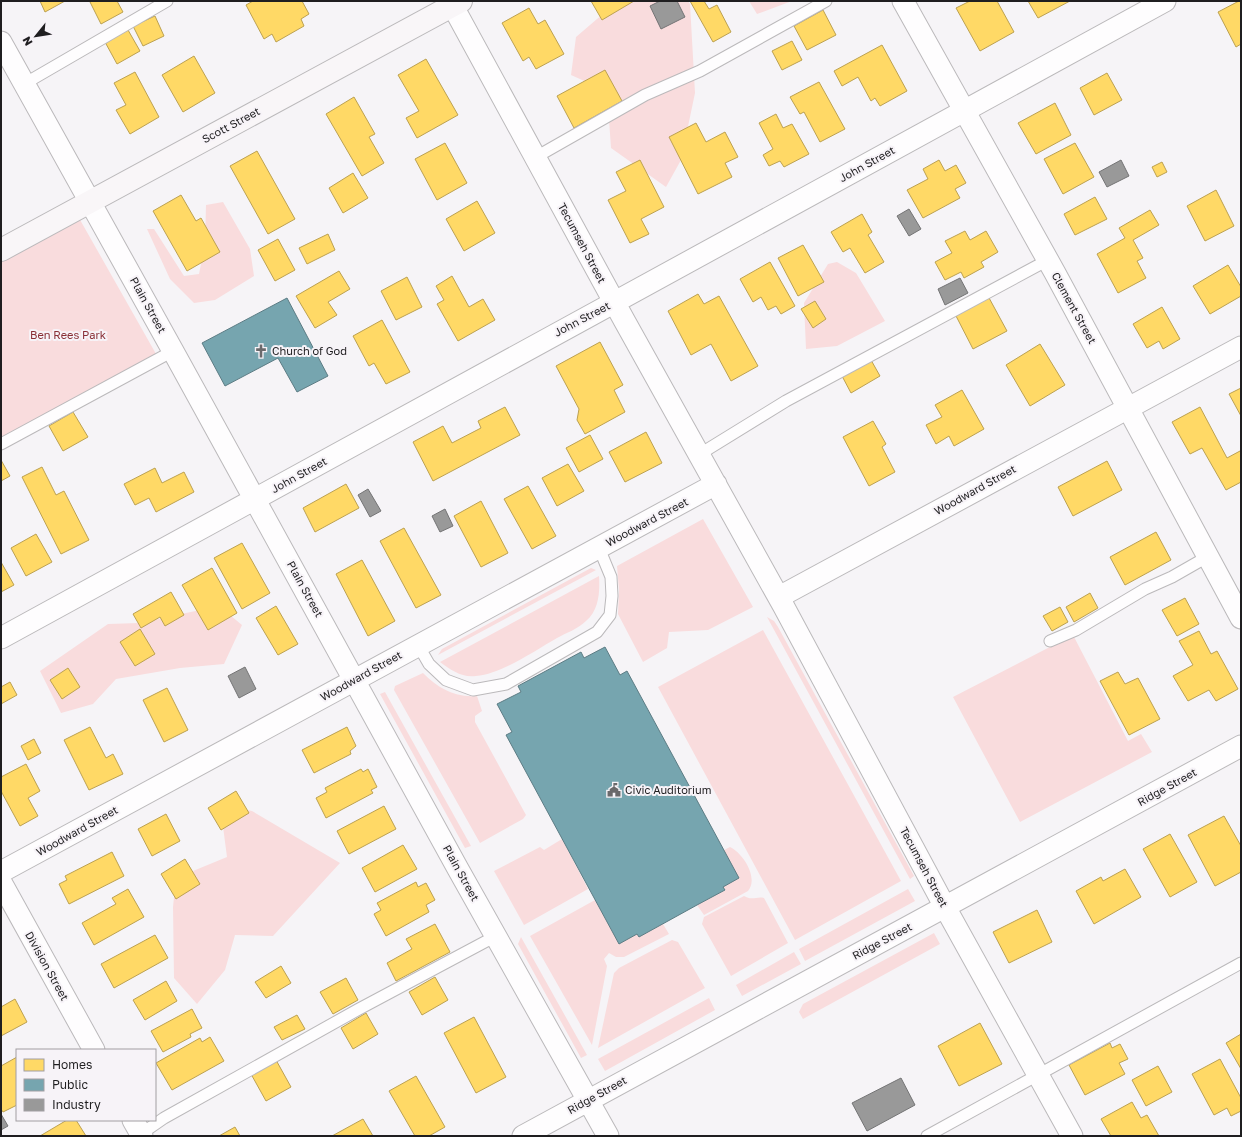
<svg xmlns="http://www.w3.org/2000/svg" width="1242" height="1137" viewBox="0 0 1242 1137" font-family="'Golos Text',sans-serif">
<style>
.green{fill:#f9dcdd}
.homes{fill:#ffd966;stroke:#bca151}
.public{fill:#76a5af;stroke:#5c7c84}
.industry{fill:#999;stroke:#747475}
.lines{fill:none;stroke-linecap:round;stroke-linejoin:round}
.lane-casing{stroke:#bbb9bb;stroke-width:13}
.street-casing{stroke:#bbb9bb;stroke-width:23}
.secondary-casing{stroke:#bbb9bb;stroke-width:24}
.lane{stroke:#fefdfe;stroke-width:11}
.street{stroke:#fefdfe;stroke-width:21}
.secondary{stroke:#f9f6f8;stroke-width:22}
.labels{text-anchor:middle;stroke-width:4;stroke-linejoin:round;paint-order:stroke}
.street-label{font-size:11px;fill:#1f1e20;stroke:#f7f3f8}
.park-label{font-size:11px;fill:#892f36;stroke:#f7f3f8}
.poi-label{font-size:11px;fill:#1f1e20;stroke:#f7f3f8;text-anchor:start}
</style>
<rect width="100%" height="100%" fill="#f6f4f7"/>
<!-- green -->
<path class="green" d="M618 1H688L690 4 695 93 681 160 666 187 611 148 607 91 571 75 576 37Z
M749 1H792L757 14Z
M223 202 250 249 254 276 215 300 194 303 170 279 147 229H154L184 276 199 274 205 244 206 205Z
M79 218 160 361 1 449V262Z
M837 262 856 273 885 321 837 346 806 349 804 303 828 264Z
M703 519 753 607 708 630 669 632 667 648 643 662 618 614 619 590 617 566Z
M591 568 596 570 438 655 442 649Z
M599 576C600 592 599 610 586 621 578 629 566 633 557 638 534 651 502 674 476 676 462 678 451 670 440 662Z
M219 606 242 625 224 664 180 668 116 679 93 704 61 713 40 671 108 624 139 623Z
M767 617 774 621 778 627 914 876 910 879Z
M763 630 901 881 795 940 658 687Z
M1073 635 1128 741 1141 734 1152 752 1020 822 953 697Z
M423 673C438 688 455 698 477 696L482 711 475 716V722L526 815 523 819 480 843 394 690 395 686Z
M385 692 471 846 465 848 380 694Z
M220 804 252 811 340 863 273 936 235 935 225 970 197 1004 174 978 173 907 176 878 227 857Z
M562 839 588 889 524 925 494 871 540 847 544 850Z
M730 847C743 853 759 878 748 891L704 915 697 905 725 890 723 887 724 850Z
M908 889 915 901 805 961 799 949Z
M744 896C752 901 757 896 764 898L788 943 731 976 702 924 704 917Z
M595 900 619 943 637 934 639 937 663 924 669 934 624 957H616L609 953 604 959 607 966 592 1045 530 936Z
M934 933 940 944 803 1019 799 1012 803 1004Z
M521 937 587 1055 581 1058 518 944Z
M672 940 678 942 705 988 598 1048 614 973 619 968Z
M794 952 801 964 742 996 736 985Z
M709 998 715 1010 605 1071 598 1059Z"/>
<!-- homes -->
<path class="homes" d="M40 1H65L45 12Z
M93 1H117L123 12 101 24 90 2Z
M253 1H302L309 14 301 19 304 26 276 42 272 34 264 39 246 5Z
M591 1H634L602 20Z
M690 1H704L709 9 717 5 731 32 713 42Z
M970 1H997L1014 32 980 51 956 8Z
M1028 1H1070L1038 18Z
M1239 1H1241V44L1236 47 1218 12Z
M529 8 538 24 545 20 564 54 536 69 529 57 523 61 502 23Z
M823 10 836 35 807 50 794 26Z
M155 16 164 36 143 46 133 26Z
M128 30 140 51 117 64 105 42Z
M792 41 802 60 782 70 772 51Z
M882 45 907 91 880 106 875 98 871 101 858 77 842 86 834 71Z
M194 56 215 93 183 112 162 75Z
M426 59 458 115 417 138 406 118 419 111 398 75Z
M605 70 622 101 574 128 557 96Z
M135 72 159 117 130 134 116 110 126 105 114 83Z
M1107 73 1122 100 1094 115 1080 88Z
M819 82 845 129 820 142 804 112 800 114 790 97Z
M354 97 375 134 369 137 384 163 362 176 326 114Z
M1055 103 1071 135 1036 154 1018 123Z
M776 114 783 128 792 124 809 154 784 167 780 161 769 166 763 155 773 149 759 123Z
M696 123 706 142 725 132 738 157 725 163 732 177 698 194 669 137Z
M445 143 467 183 437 200 415 159Z
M1075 143 1094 177 1063 194 1044 159Z
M257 151 295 219 268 234 230 166Z
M640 160 664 207 641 219 649 234 630 243 608 200 626 191 616 172Z
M939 160 945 171 956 165 966 183 955 189 960 198 923 218 907 190 928 179 923 169Z
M1162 162 1167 172 1157 177 1152 167Z
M353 173 368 198 343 213 329 188Z
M1216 190 1234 226 1205 241 1187 206Z
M181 195 196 221 201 218 220 252 187 271 153 211Z
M1095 197 1107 219 1075 235 1064 214Z
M477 201 495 233 464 251 446 219Z
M1150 210 1159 225 1133 240 1143 258 1137 261 1146 278 1118 293 1097 254 1125 238 1119 228Z
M862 214 872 232 868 235 884 262 865 273 850 248 843 252 831 232Z
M965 231 970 240 986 231 998 252 981 262 984 267 964 278 961 272 945 280 935 262 952 253 945 241Z
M328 234 335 250 307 264 299 248Z
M278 239 295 270 275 281 258 250Z
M803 245 824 282 798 296 778 258Z
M770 262 795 306 781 314 776 306 768 310 761 297 753 302 740 279Z
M1228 265 1241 287V296L1210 314 1193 286Z
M339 271 350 289 328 302 337 315 315 328 296 296Z
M452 276 469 307 483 299 495 320 458 341 437 304 444 300 436 286Z
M407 277 422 307 396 320 381 291Z
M698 294 704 304 719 296 758 366 731 381 711 344 691 355 668 311Z
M988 296 1007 331 973 349 955 314Z
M815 301 826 319 813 328 801 309Z
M1162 307 1180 339 1163 349 1159 341 1147 348 1133 324Z
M382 320 410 372 386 384 374 363 369 366 353 336Z
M600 342 623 385 614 390 625 412 585 434 577 420 579 409 556 366Z
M1040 344 1065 385 1030 406 1006 365Z
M871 360 880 376 851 393 842 376Z
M1241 388V416L1229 394Z
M962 390 984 429 954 446 949 436 936 444 926 425 942 417 935 405Z
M505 407 520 435 433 481 413 442 443 426 452 443 481 428 478 421Z
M1200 407 1227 458 1240 451 1241 453V482L1226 490 1202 448 1190 454 1172 422Z
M73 412 88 437 63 451 49 426Z
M873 421 886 444 882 447 895 472 869 486 843 437Z
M646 432 662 463 625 482 609 452Z
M590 435 603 459 579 472 566 448Z
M1 460 10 476 1 481Z
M1107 461 1122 490 1073 516 1058 487Z
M568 464 584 491 557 506 542 478Z
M42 467 56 495 64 491 89 540 61 554 22 477Z
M155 468 162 483 184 472 194 492 156 512 149 498 135 505 124 484Z
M346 484 359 508 315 532 303 508Z
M528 486 556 536 532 549 504 499Z
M481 501 508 553 481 567 454 516Z
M404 528 441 595 416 608 380 541Z
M1156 532 1171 560 1125 585 1110 557Z
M36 534 52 562 26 576 11 548Z
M242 543 270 593 242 609 214 558Z
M362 560 395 621 368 636 336 574Z
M1 562 14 585 1 592Z
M212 568 237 613 208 630 182 585Z
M171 592 184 615 165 626 160 617 141 628 133 614Z
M1090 593 1098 608 1074 622 1066 607Z
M1185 598 1199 624 1177 636 1162 610Z
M276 606 298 644 278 655 256 618Z
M1060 607 1068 622 1052 631 1043 616Z
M140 629 155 654 135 666 120 642Z
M1199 631 1211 654 1217 651 1238 689 1216 701 1209 690 1188 701 1173 676 1193 665 1179 641Z
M68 668 80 687 62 699 50 680Z
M1118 672 1125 684 1138 678 1160 719 1129 735 1100 681Z
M10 682 17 695 1 704V687Z
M167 688 188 730 164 742 143 700Z
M90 727 106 758 113 754 123 774 89 790 64 740Z
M347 727 356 746 350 751 351 754 314 773 302 750Z
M34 739 41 753 28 760 21 746Z
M26 764 40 791 28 798 38 816 20 826 1 791V777Z
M361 769 363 772 368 769 377 787 371 790 373 793 326 818 316 798 327 792 325 788Z
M236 791 249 813 221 830 208 808Z
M384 806 396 829 349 854 337 831Z
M166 814 180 841 152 856 138 829Z
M1224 816 1241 846V872L1215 886 1188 835Z
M1170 834 1197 882 1170 897 1143 849Z
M403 845 417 869 375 892 362 868Z
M112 852 124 876 69 904 59 884 67 880 65 876Z
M185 859 200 884 176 899 161 874Z
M1125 869 1141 897 1094 924 1076 891 1101 877 1103 881Z
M416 882 418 887 426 883 435 900 426 905 429 912 386 936 374 914 381 910 377 903Z
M128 889 144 917 94 945 82 923 116 904 112 898Z
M1037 910 1052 942 1009 963 993 932Z
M435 924 450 952 396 981 387 963 412 949 406 939Z
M155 935 168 958 114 988 101 964Z
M281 966 291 983 266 998 255 982Z
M435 977 448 1000 422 1015 409 992Z
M346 978 358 1000 333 1014 320 992Z
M166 981 177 1001 145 1020 133 1000Z
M15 999 27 1022 1 1036V1007Z
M192 1009 202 1028 190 1034 191 1037 163 1052 151 1031Z
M366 1013 378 1034 353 1049 341 1028Z
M297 1015 305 1029 282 1040 274 1027Z
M474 1017 506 1077 476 1093 444 1033Z
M980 1023 1002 1064 959 1086 938 1046Z
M1241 1034V1069L1226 1043Z
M210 1037 224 1061 172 1090 156 1063 200 1038 202 1042Z
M1110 1043 1112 1048 1120 1044 1128 1059 1119 1063 1125 1074 1085 1095 1069 1065Z
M17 1057V1105L3 1112 1 1109V1066Z
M1220 1059 1241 1098V1111L1231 1116 1227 1108 1214 1115 1192 1074Z
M276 1060 291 1087 266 1101 251 1074Z
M1158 1066 1172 1092 1146 1106 1132 1080Z
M416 1076 445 1127 429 1136H415L389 1091Z
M1132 1102 1141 1118 1147 1115 1159 1136H1111L1101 1119Z
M363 1119 373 1136H332Z
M67 1120H76L86 1136H40Z
M235 1127 240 1136H219Z"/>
<!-- public -->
<path class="public" d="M287 298 328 376 297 392 278 358 225 386 202 343Z
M605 647 620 675 627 671 739 878 723 887 725 890 697 905 639 937 637 934 619 944 506 735 512 732 497 704 521 692 518 686 581 652 584 658Z"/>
<!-- industry -->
<path class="industry" d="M660 1H677L685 17 661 29 650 6Z
M1121 160 1129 176 1107 187 1099 172Z
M909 209 921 229 909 236 897 216Z
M960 278 968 293 945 305 938 289Z
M368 489 381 511 370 517 358 495Z
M445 509 453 526 440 532 432 516Z
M245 667 256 689 239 698 228 676Z
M901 1078 915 1105 867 1131 852 1103Z
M1 1114 8 1126 1 1130Z"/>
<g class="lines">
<!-- lane casing -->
<g class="lane-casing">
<path id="lane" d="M24 84 167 1
M536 157 645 95 700 71 826 1
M1 444 173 351
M700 454 786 401 1048 260
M1050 641 1076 630 1145 589 1172 577 1207 557
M418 645 429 664 446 680 473 690 506 684 597 632 610 615 612 596 611 577 599 548
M138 1136 164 1118 359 1009 496 936
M927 1136 1241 963"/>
</g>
<!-- street casing -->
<g class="street-casing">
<path id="street" d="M450 1 624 320 784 607 945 907 1072 1136
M903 1 1055 273 1241 618
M1 42 173 351 458 869 608 1136
M779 597 1241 347
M1 638 1165 1
M1 872 716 484
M1 882 94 1050
M133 1120 142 1136
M523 1136 1241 746"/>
</g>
<!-- secondary casing -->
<g class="secondary-casing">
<path id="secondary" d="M1 250 461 1"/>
</g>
<!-- lane -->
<use href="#lane" class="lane"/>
<!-- street -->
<use href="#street" class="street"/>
<!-- secondary -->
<use href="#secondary" class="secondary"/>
</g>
<!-- icons -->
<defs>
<g id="church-bare" transform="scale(1.08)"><path d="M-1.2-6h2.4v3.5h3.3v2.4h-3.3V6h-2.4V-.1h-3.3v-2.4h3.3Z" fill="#6a696b" stroke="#f7f3f8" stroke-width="2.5" paint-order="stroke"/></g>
<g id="civic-bare" transform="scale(1.08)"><path d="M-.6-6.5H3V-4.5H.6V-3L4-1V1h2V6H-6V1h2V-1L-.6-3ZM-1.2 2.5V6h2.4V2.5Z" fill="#6a696b" stroke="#f7f3f8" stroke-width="2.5" paint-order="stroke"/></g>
</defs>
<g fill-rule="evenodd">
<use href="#church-bare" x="261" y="351"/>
<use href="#civic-bare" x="614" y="790"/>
</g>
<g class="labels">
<!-- street labels -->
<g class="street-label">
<text transform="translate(231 125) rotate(-28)" y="4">Scott Street</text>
<text transform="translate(867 164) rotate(-29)" y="4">John Street</text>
<text transform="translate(582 243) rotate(62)" y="4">Tecumseh Street</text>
<text transform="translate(148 305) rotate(61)" y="4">Plain Street</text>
<text transform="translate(1074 308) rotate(61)" y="4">Clement Street</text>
<text transform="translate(582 319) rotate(-28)" y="4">John Street</text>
<text transform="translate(299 475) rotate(-29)" y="4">John Street</text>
<text transform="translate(975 490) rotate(-29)" y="4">Woodward Street</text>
<text transform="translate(647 522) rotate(-28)" y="4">Woodward Street</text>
<text transform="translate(305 589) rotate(61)" y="4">Plain Street</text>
<text transform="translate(361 676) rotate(-29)" y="4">Woodward Street</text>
<text transform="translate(1167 787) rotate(-29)" y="4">Ridge Street</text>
<text transform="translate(77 831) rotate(-29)" y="4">Woodward Street</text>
<text transform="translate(924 867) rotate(62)" y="4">Tecumseh Street</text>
<text transform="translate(461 873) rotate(61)" y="4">Plain Street</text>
<text transform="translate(882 941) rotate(-28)" y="4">Ridge Street</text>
<text transform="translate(47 966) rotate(61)" y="4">Division Street</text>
<text transform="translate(597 1095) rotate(-29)" y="4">Ridge Street</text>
</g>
<!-- park labels -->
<g class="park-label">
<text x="68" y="339">Ben Rees Park</text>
</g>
<!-- poi labels -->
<g class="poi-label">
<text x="272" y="355">Church of God</text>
<text x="625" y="794">Civic Auditorium</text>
</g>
</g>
<!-- border -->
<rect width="1242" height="1137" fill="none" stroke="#1f1e20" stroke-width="4"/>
<!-- legend -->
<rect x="16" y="1049" width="140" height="72" fill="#f7f3f8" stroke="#a19ea2"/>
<rect x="24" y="1059" width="20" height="12" fill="#ffd966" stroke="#a19ea2"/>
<text x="52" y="1069" font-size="12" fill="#1f1e20">Homes</text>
<rect x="24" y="1079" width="20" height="12" fill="#76a5af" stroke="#a19ea2"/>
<text x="52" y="1089" font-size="12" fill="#1f1e20">Public</text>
<rect x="24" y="1099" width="20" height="12" fill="#999999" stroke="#a19ea2"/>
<text x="52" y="1109" font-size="12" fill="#1f1e20">Industry</text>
<!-- north arrow -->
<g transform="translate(36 36) rotate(240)" stroke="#f7f3f8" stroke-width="3" paint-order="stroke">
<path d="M0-3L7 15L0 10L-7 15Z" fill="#1f1e20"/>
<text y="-6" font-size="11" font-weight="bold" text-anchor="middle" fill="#1f1e20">N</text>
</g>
</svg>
